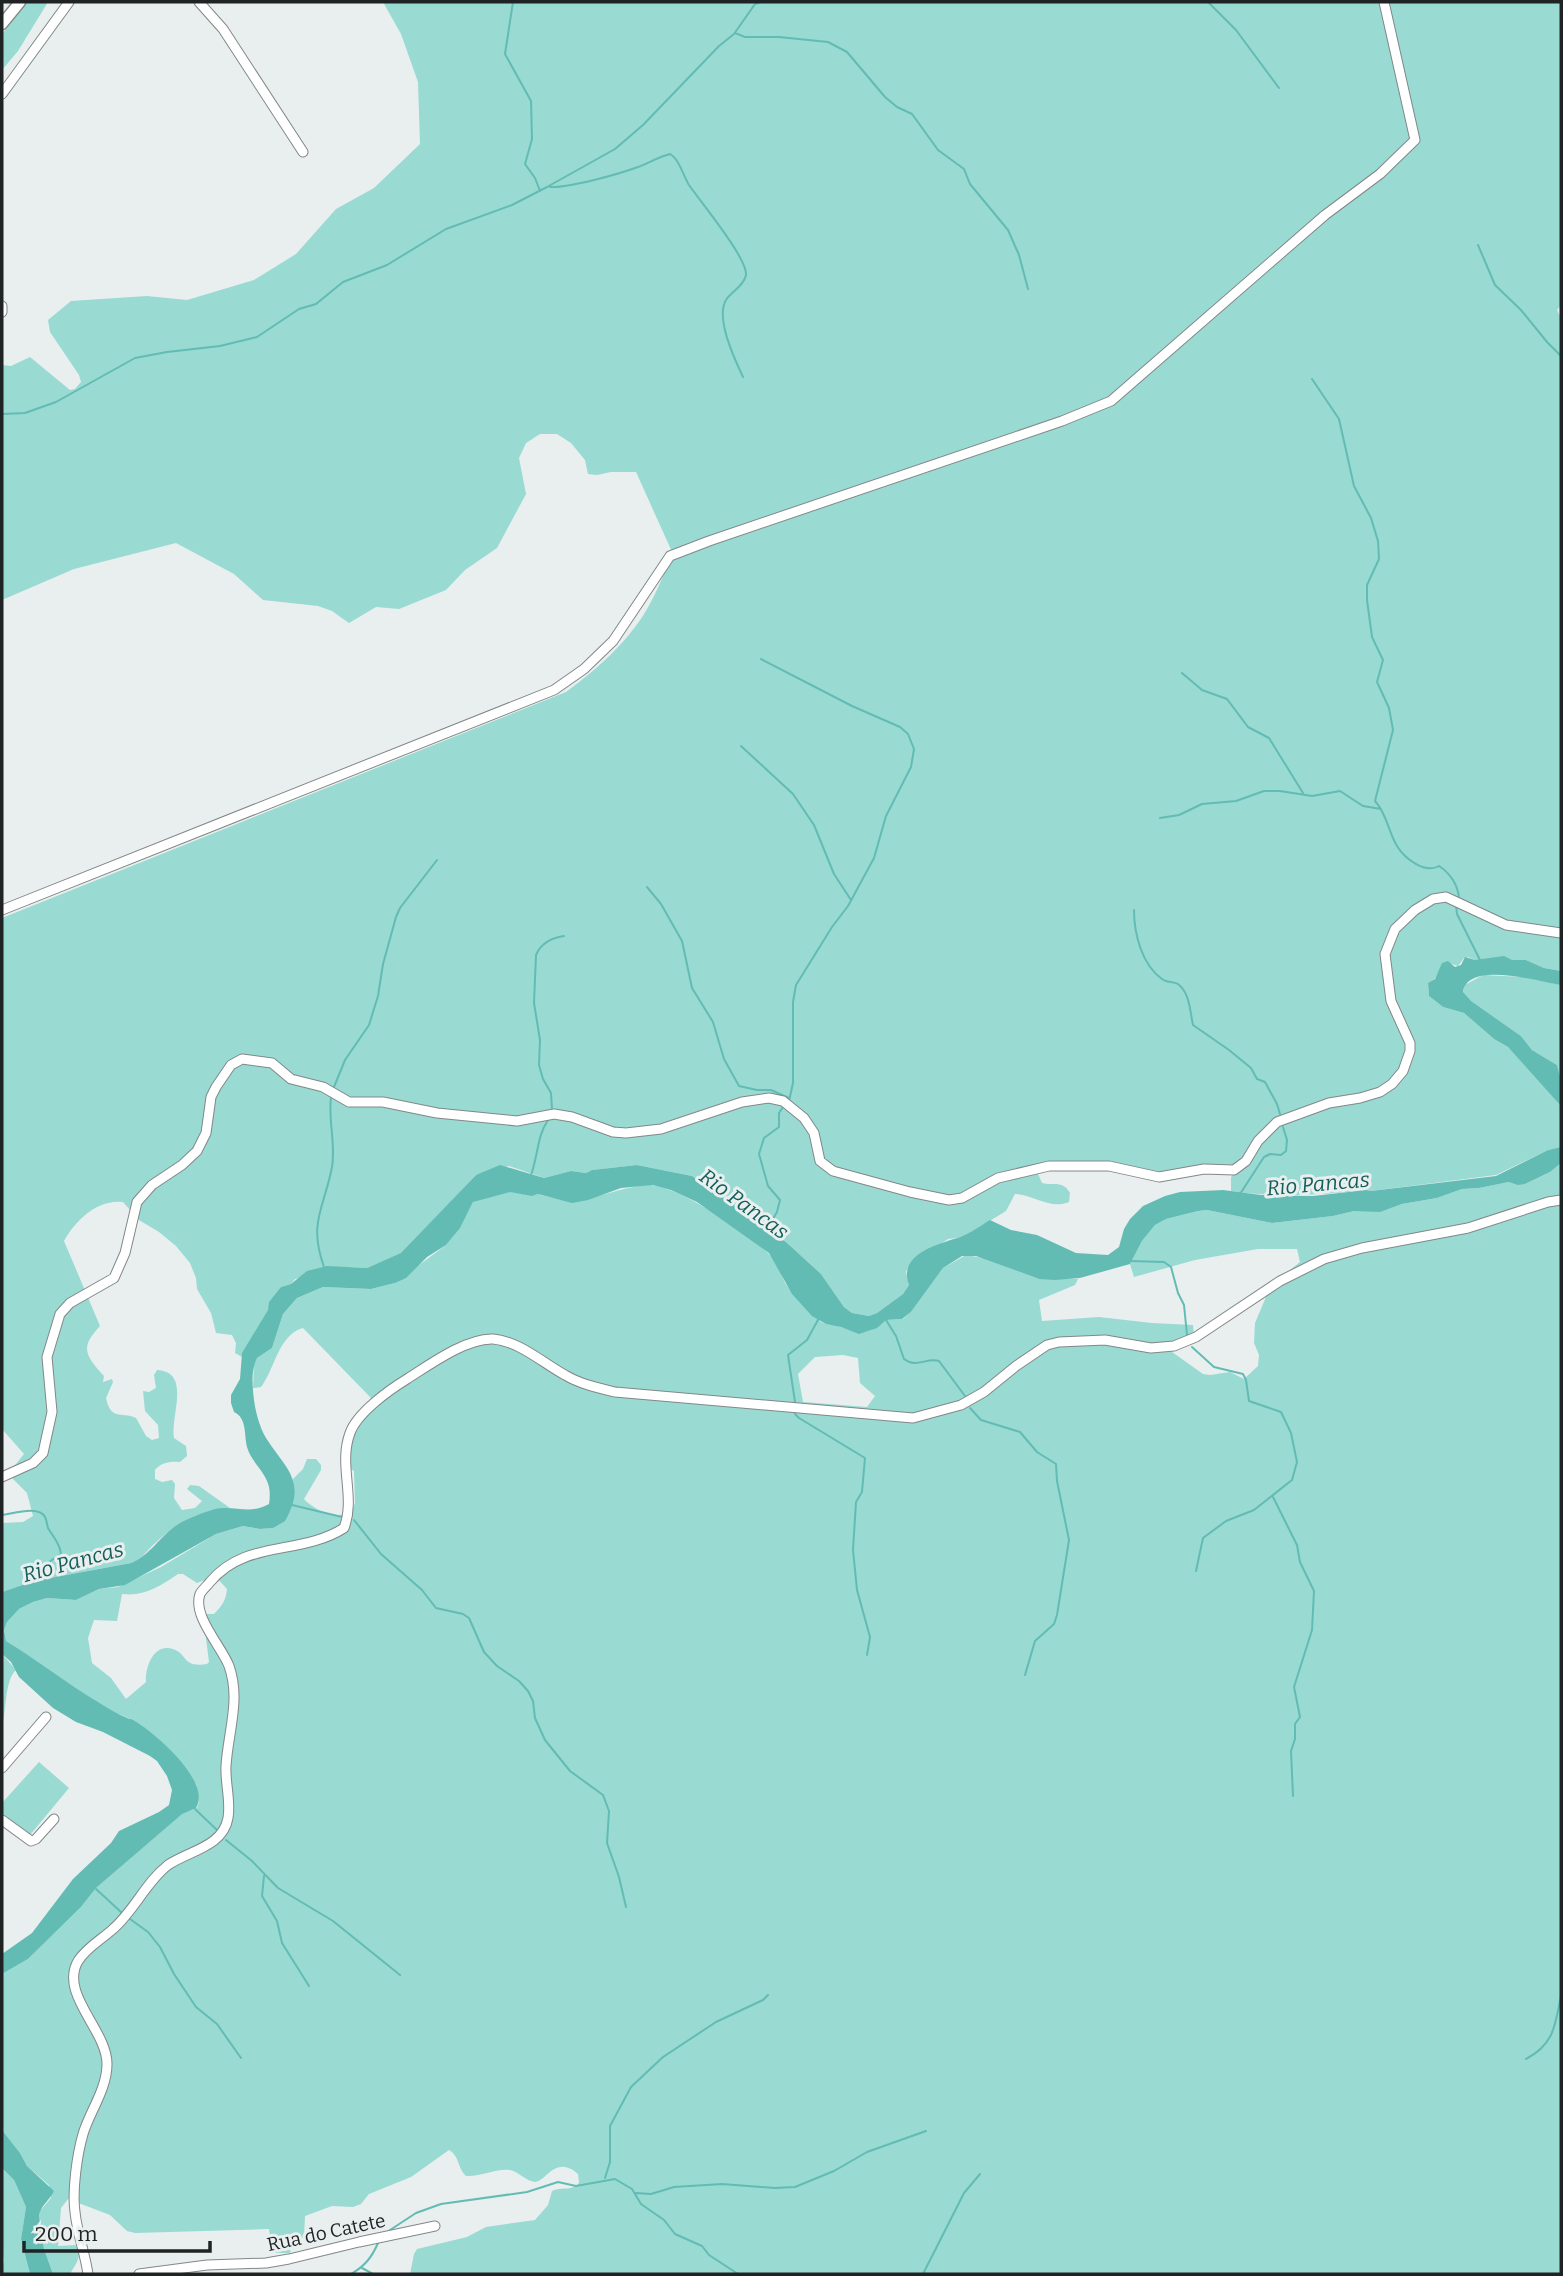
<svg xmlns="http://www.w3.org/2000/svg" width="1563" height="2276" viewBox="0 0 1563 2276" font-family="Bitter,serif">
<style>
.green{fill:#99dad3;fill-rule:evenodd}
.water{fill:#62bcb3}
.lines{fill:none;stroke-linecap:round;stroke-linejoin:round}
.stream{stroke:#62bcb3;stroke-width:2}
.minor-casing{stroke:#828887;stroke-width:11}
.major-casing{stroke:#828887;stroke-width:13}
.minor{stroke:#fff;stroke-width:9}
.major{stroke:#fff;stroke-width:10}
.labels{text-anchor:middle;stroke-width:6;stroke-linejoin:round;paint-order:stroke}
.street-label{font-size:19px;fill:#202323;stroke:#e9efef}
.water-label{font-size:21px;font-style:italic;fill:#145f59;stroke:#e9efef}
</style>
<rect width="100%" height="100%" fill="#e9efef"/>
<!-- green -->
<path class="green" d="M26 2H48L18 51 2 70V34Z
M383 2H1561V305L1557 310 1561 318V971L1544 968 1526 960H1475L1468 957 1464 958 1458 966 1449 963C1436 969 1439 979 1428 983L1429 996 1443 1007 1464 1013 1494 1039 1508 1047 1545 1086 1561 1106V1147L1548 1150 1496 1175 1371 1191 1366 1190C1320 1195 1277 1198 1231 1191V1177L1241 1165 1207 1164 1161 1173 1113 1163 1035 1167 1042 1183C1054 1186 1063 1180 1070 1193L1069 1202C1051 1210 1033 1195 1015 1194L1006 1211 970 1233 957 1238 948 1239 908 1267 906 1272 909 1285 903 1294 877 1313 869 1316 852 1313 844 1307 821 1274 786 1242 692 1176 637 1165 592 1170 586 1173 571 1171 544 1178 509 1166 476 1175 402 1253 367 1268 342 1267 295 1279 291 1284 281 1287 242 1357 235 1353 236 1343 232 1335 216 1333 211 1313 197 1289 196 1278 190 1263 176 1246 159 1232 139 1220 123 1202C97 1199 76 1220 64 1241L100 1326C79 1348 86 1356 104 1376L103 1382 112 1379 113 1382 106 1398C111 1421 120 1411 136 1418L146 1436 152 1440 159 1438 158 1425 145 1411 143 1391 149 1392 156 1388 154 1375 157 1370C192 1372 170 1416 174 1438L186 1446 187 1456 180 1462C170 1461 162 1462 155 1470V1479L162 1482 172 1480 175 1484 174 1498 182 1510 195 1508 202 1501 187 1489 190 1485 199 1486 230 1508C199 1509 173 1526 152 1546 144 1554 142 1559 131 1563L34 1581 2 1592V1523L23 1522 33 1516 27 1493 6 1472 16 1464 24 1454 2 1429V918L566 692C596 670 628 642 647 609 657 592 664 573 673 554L636 472H611L597 475 588 474 585 460 571 443 557 434H540L526 443 519 458 526 494 497 548 465 570 446 590 399 609 376 607 349 623 332 611 318 606 263 600 234 574 176 543 74 569 2 600V365L11 366 30 357 70 390 75 389 81 382 79 375 50 332 48 320 71 301 147 296 187 300 254 280 296 254 336 209 374 188 420 144 418 82 401 34Z
M1483 975 1523 977 1561 985V1080L1557 1065 1532 1050 1521 1036 1465 997 1463 992 1465 985Z
M1561 1163V2274H410L414 2254 417 2249 467 2237 486 2227 535 2220 548 2205 552 2191C562 2186 571 2192 579 2183L578 2174C555 2154 546 2182 535 2182 526 2181 519 2172 510 2170 496 2168 481 2177 466 2176 458 2169 459 2155 449 2150L411 2177 369 2194 361 2204 353 2207 332 2206 305 2216 304 2237 292 2243 290 2253H272L269 2229 135 2233 127 2231 110 2215 68 2199 61 2208 58 2246 75 2245C84 2255 75 2265 70 2274H53L44 2249 39 2216 40 2211 51 2198 49 2185 27 2166 20 2153 2 2130V1974L28 1959 81 1907 96 1888 182 1813 197 1808 199 1802 196 1784 134 1720C93 1707 44 1664 6 1641L4 1630 7 1622 19 1609 33 1602 47 1598 76 1600 99 1589 118 1587 161 1567 216 1534 243 1526 260 1529 273 1528 293 1498V1479L303 1469 307 1459H316L321 1465V1470L304 1499C315 1511 338 1521 352 1511L355 1503 354 1471 345 1465 350 1432 371 1398 303 1328C278 1335 275 1369 261 1387L253 1388 254 1363 257 1358 272 1348 283 1314 297 1298 323 1287 371 1289 395 1283 446 1245 460 1227 473 1202C484 1198 497 1193 509 1192 519 1191 528 1198 538 1194 584 1209 603 1190 647 1185 675 1183 750 1234 770 1255 778 1262 780 1273 785 1283 794 1297 810 1310 821 1322L826 1324C855 1327 858 1343 886 1320L903 1319 911 1312 943 1268 966 1255 983 1258 1039 1279H1078L1075 1285 1039 1300 1042 1321 1099 1317 1152 1323 1193 1325 1194 1336 1165 1347 1203 1374 1210 1375 1230 1372 1244 1379 1258 1366 1259 1355 1254 1343 1255 1323 1271 1285 1300 1262 1297 1249H1258L1195 1260 1134 1277 1130 1264 1142 1241 1155 1225 1166 1219 1198 1211 1207 1210 1272 1223 1333 1216 1354 1211 1385 1210 1402 1204 1437 1198 1462 1189 1479 1188 1509 1182 1525 1184 1550 1172ZM843 1355 858 1358 860 1383 875 1396 867 1407 803 1402 798 1374 815 1357ZM178 1574H183L197 1583 215 1576 227 1589C226 1600 222 1606 214 1614H203L209 1662 207 1664C182 1668 188 1654 173 1649 153 1643 145 1668 146 1682L126 1699 111 1678 92 1663 88 1638 94 1620 117 1621 122 1594C144 1597 160 1586 178 1574Z
M2 1654 16 1670C5 1679 6 1712 2 1728Z
M39 1762 69 1788 30 1835 2 1813V1803Z
M2 2168 14 2180 26 2207 21 2239 30 2274H2V2263L4 2262 2 2245Z"/>
<!-- water -->
<path class="water" d="M1504 956 1512 960H1526L1544 968 1561 971V985C1540 982 1468 960 1463 992L1471 1001 1521 1036 1532 1050 1557 1065 1561 1080V1106L1508 1047 1494 1039 1464 1013 1443 1007 1429 996 1428 983 1435 979 1442 963 1448 961 1455 967 1461 965 1465 957 1475 960Z
M1561 1147V1163L1550 1172 1525 1184 1518 1185 1509 1182 1479 1188 1462 1189 1437 1198 1402 1204 1380 1212 1354 1211 1333 1216 1272 1223 1207 1210 1198 1211 1166 1219 1155 1225 1142 1241 1130 1264 1080 1278 1055 1280 1039 1279 976 1256H962L943 1268 911 1312 902 1319 886 1320 877 1328 859 1334 841 1327 826 1324 812 1316 792 1294 769 1253 697 1202 671 1190 653 1185 621 1188 588 1200 572 1203 538 1194 532 1196 510 1192 473 1202 460 1228 446 1245 427 1257 406 1278 395 1283 371 1289 323 1287 297 1298 283 1314 272 1348 257 1358C252 1368 252 1379 253 1390 254 1406 258 1424 266 1438 285 1468 308 1481 285 1521L273 1528 260 1529 243 1526 216 1534 125 1585 99 1589 76 1600 47 1598 33 1602 19 1609 7 1622 4 1630 6 1641C34 1658 60 1678 88 1696 100 1703 113 1712 125 1717 131 1720 131 1718 135 1721 156 1734 212 1782 196 1808L182 1814 96 1888 81 1907 28 1959 2 1974V1954L32 1933 73 1879 111 1843 119 1831 159 1812 169 1805 172 1790 167 1776 157 1761 150 1756 103 1732 76 1722 53 1708 19 1677 11 1662 2 1654V1592L34 1581 131 1563C152 1555 163 1530 186 1520 197 1515 211 1509 222 1508 240 1507 250 1514 269 1504 270 1498 270 1492 269 1487 266 1472 251 1462 247 1447 244 1434 247 1418 234 1412L231 1403V1395L240 1379 242 1353 268 1310 269 1302 281 1287 291 1284 307 1271 327 1266 367 1268 401 1253 476 1175 500 1165 544 1178 571 1171 586 1173 592 1170 637 1165 692 1176 786 1242 821 1274 844 1307 852 1313 869 1316 877 1313 903 1294 909 1285C897 1253 940 1244 960 1237 971 1233 980 1226 990 1220L1011 1230 1037 1235 1076 1253 1108 1255 1119 1247 1124 1229 1130 1219 1143 1206 1165 1196 1180 1192 1223 1190 1261 1195 1313 1196 1366 1190 1371 1191 1496 1176 1548 1150Z
M2 2130 20 2153 27 2166 54 2191C50 2200 40 2206 39 2216L44 2249 53 2274H30L21 2239 26 2207 14 2180 2 2168Z"/>
<g class="lines">
<!-- stream -->
<path class="stream" d="M513 2 505 54 531 101 532 139 525 164 535 178 540 191
M1208 2 1236 30 1279 88
M735 33 745 37H779L828 42 847 52 885 97 897 107 912 114 938 150 964 169 970 184 1008 230 1019 255 1028 289
M550 187C569 188 619 174 638 167 649 163 658 157 670 154 679 159 683 175 689 185 700 201 748 259 746 275 744 286 731 292 726 300 715 318 735 360 743 377
M1478 245 1495 285 1521 310 1547 342 1561 356
M1312 379 1339 419 1354 486 1371 518 1378 541 1379 559 1367 585V600L1372 637 1383 660 1377 682 1389 708 1393 730 1375 801C1387 814 1388 831 1397 846 1405 859 1425 874 1439 866 1450 873 1458 885 1459 898
M2 414 25 413 56 402 135 358 167 352 220 346 257 337 299 309 316 304 343 282 387 265 446 229 512 205 547 187 615 149 643 125 719 46 734 34 755 4 761 2
M761 659 852 706 900 727 908 734 914 749 911 767 886 816 874 858 848 906 832 927 796 985 793 1002V1083L789 1101
M1182 673 1202 690 1227 699 1248 727 1269 738 1303 793
M741 746 793 794 814 825 834 874 851 900
M1160 818 1179 815 1202 804 1236 801 1264 791H1280L1312 796 1340 791 1363 806 1381 809
M647 887 661 904 682 941 692 988 713 1022 724 1059 739 1086 757 1090H771L789 1098
M1456 905 1457 914 1480 960
M1134 910C1134 934 1142 965 1162 979 1167 983 1173 981 1178 984 1190 993 1190 1012 1193 1025L1229 1050 1251 1068 1257 1079 1265 1082 1277 1104 1280 1114
M334 1087 345 1060 369 1025 378 996 383 964 396 917 400 908 437 860
M552 1109 551 1093 543 1079 539 1065 540 1040 534 1003 536 955C541 943 551 938 564 936
M531 1175C538 1156 537 1136 548 1120
M1240 1194 1264 1157 1270 1154 1281 1155 1286 1151 1287 1140 1283 1127
M767 1229 777 1212 780 1200 768 1186 759 1154 764 1138 779 1127V1113L783 1107
M1130 1261 1164 1262 1171 1267 1178 1293 1184 1305 1187 1335
M324 1267C308 1222 324 1209 332 1167 336 1144 328 1121 331 1097
M886 1320 896 1336 904 1359C917 1369 926 1357 939 1361L965 1396
M1192 1347 1214 1367 1243 1374 1246 1380 1249 1401 1281 1412 1291 1433 1297 1462 1292 1480 1254 1510 1226 1521 1203 1538 1196 1571
M795 1402 788 1355 807 1340 819 1318
M970 1408 981 1420 1020 1432 1037 1452 1056 1464 1057 1481 1069 1540 1057 1615 1054 1624 1035 1641 1025 1675
M795 1414 799 1418 865 1458 862 1492 856 1502 853 1550 857 1590 870 1637 867 1655
M1273 1497 1297 1545 1300 1562 1314 1591 1312 1630 1294 1687 1300 1717 1295 1724V1739L1291 1751 1293 1796
M292 1505 342 1517
M2 1515C12 1514 39 1505 45 1517 47 1521 47 1525 48 1528 53 1537 60 1543 61 1554L43 1566V1581
M354 1520 381 1554 422 1590 436 1608 463 1614 469 1618 484 1652 497 1666 519 1681 528 1691 533 1701 535 1718 545 1740 570 1771 603 1795 609 1811 607 1843 619 1877 626 1907
M195 1809 217 1830
M226 1840 252 1861 278 1888 333 1921 400 1975
M264 1876 262 1896 277 1921 282 1943 309 1986
M96 1889 121 1912
M130 1919 148 1932 160 1947 174 1974 196 2007 217 2024 241 2058
M1526 2059C1555 2044 1555 2024 1561 1996
M605 2178 610 2162V2126L631 2087 663 2057 716 2022 763 2000 768 1995
M636 2193 651 2194 674 2187 722 2184 775 2188 795 2187 834 2171 867 2152 926 2131
M387 2232 416 2213 441 2204 527 2192 558 2182 576 2186 615 2179 632 2189 641 2204 664 2220 675 2234 702 2246 709 2255 738 2274
M362 2268 373 2274
M351 2274C365 2266 372 2257 378 2243
M923 2274 964 2193 980 2174"/>
<!-- minor casing -->
<g class="minor-casing">
<path id="minor" d="M199 2 223 29 303 152
M2 94 69 2
M2 306V312
M2 910 554 690 584 669 613 641 670 556 709 541 1062 421 1111 401 1325 215 1380 174 1415 140 1384 2
M2 1477 33 1463 43 1453 52 1412 47 1357 60 1314 70 1303 114 1278 125 1253 137 1202 152 1185 182 1165 197 1151 206 1133 211 1097 216 1087 231 1065 242 1059 272 1063 291 1079 323 1087 349 1102H383L437 1113 517 1121 554 1114 572 1117 613 1132 626 1133 661 1129 742 1102 769 1098 783 1101 804 1118 814 1133 820 1161 833 1171 910 1192 949 1200 962 1198 998 1178 1049 1166H1109L1159 1177 1204 1169 1234 1170 1246 1161 1258 1141 1277 1122 1329 1103 1360 1098 1380 1092 1392 1084 1403 1071 1410 1051V1043L1391 1001 1385 954 1395 929 1415 910 1433 899 1446 897 1506 925 1561 933
M2 1768 46 1717
M2 1820 31 1841 36 1839 54 1819
M88 2274C85 2253 77 2233 75 2212 72 2191 77 2155 83 2134 90 2111 107 2089 107 2064 107 2030 59 1994 78 1961 87 1947 101 1940 113 1929 134 1911 146 1882 168 1865 188 1851 223 1847 228 1818 231 1801 225 1783 226 1766 228 1732 241 1700 229 1666 222 1647 192 1616 200 1594 202 1590 208 1585 210 1582 246 1539 300 1556 344 1528 356 1497 338 1465 350 1433 357 1413 389 1390 407 1379 429 1365 466 1338 493 1339 519 1341 543 1363 565 1375 580 1384 598 1388 615 1392L913 1418 961 1405 984 1392 1016 1366 1047 1345 1059 1342 1105 1340 1151 1348 1174 1346 1196 1337 1280 1281 1324 1259 1362 1248 1468 1228 1548 1202 1561 1200
M139 2274 207 2265 266 2263 289 2259 359 2242 435 2226"/>
</g>
<!-- major casing -->
<g class="major-casing">
<path id="major" d="M2 24 20 2"/>
</g>
<!-- minor -->
<use href="#minor" class="minor"/>
<!-- major -->
<use href="#major" class="major"/>
</g>
<g class="labels">
<!-- street labels -->
<g class="street-label">
<text transform="translate(326 2232) rotate(-12)" y="7">Rua do Catete</text>
</g>
<!-- water labels -->
<g class="water-label">
<text transform="translate(1318 1184) rotate(-5)" y="7">Rio Pancas</text>
<text transform="translate(744 1204) rotate(36)" y="7">Rio Pancas</text>
<text transform="translate(73 1562) rotate(-15)" y="7">Rio Pancas</text>
</g>
</g>
<!-- border -->
<rect width="1563" height="2276" fill="none" stroke="#202323" stroke-width="7"/>
<!-- scale -->
<path d="M24 2241v10h186v-10" fill="none" stroke="#202323" stroke-width="3.5"/>
<text x="35" y="2241" font-size="21" fill="#202323" stroke="#e9efef" stroke-width="5" paint-order="stroke">200 m</text>
</svg>
